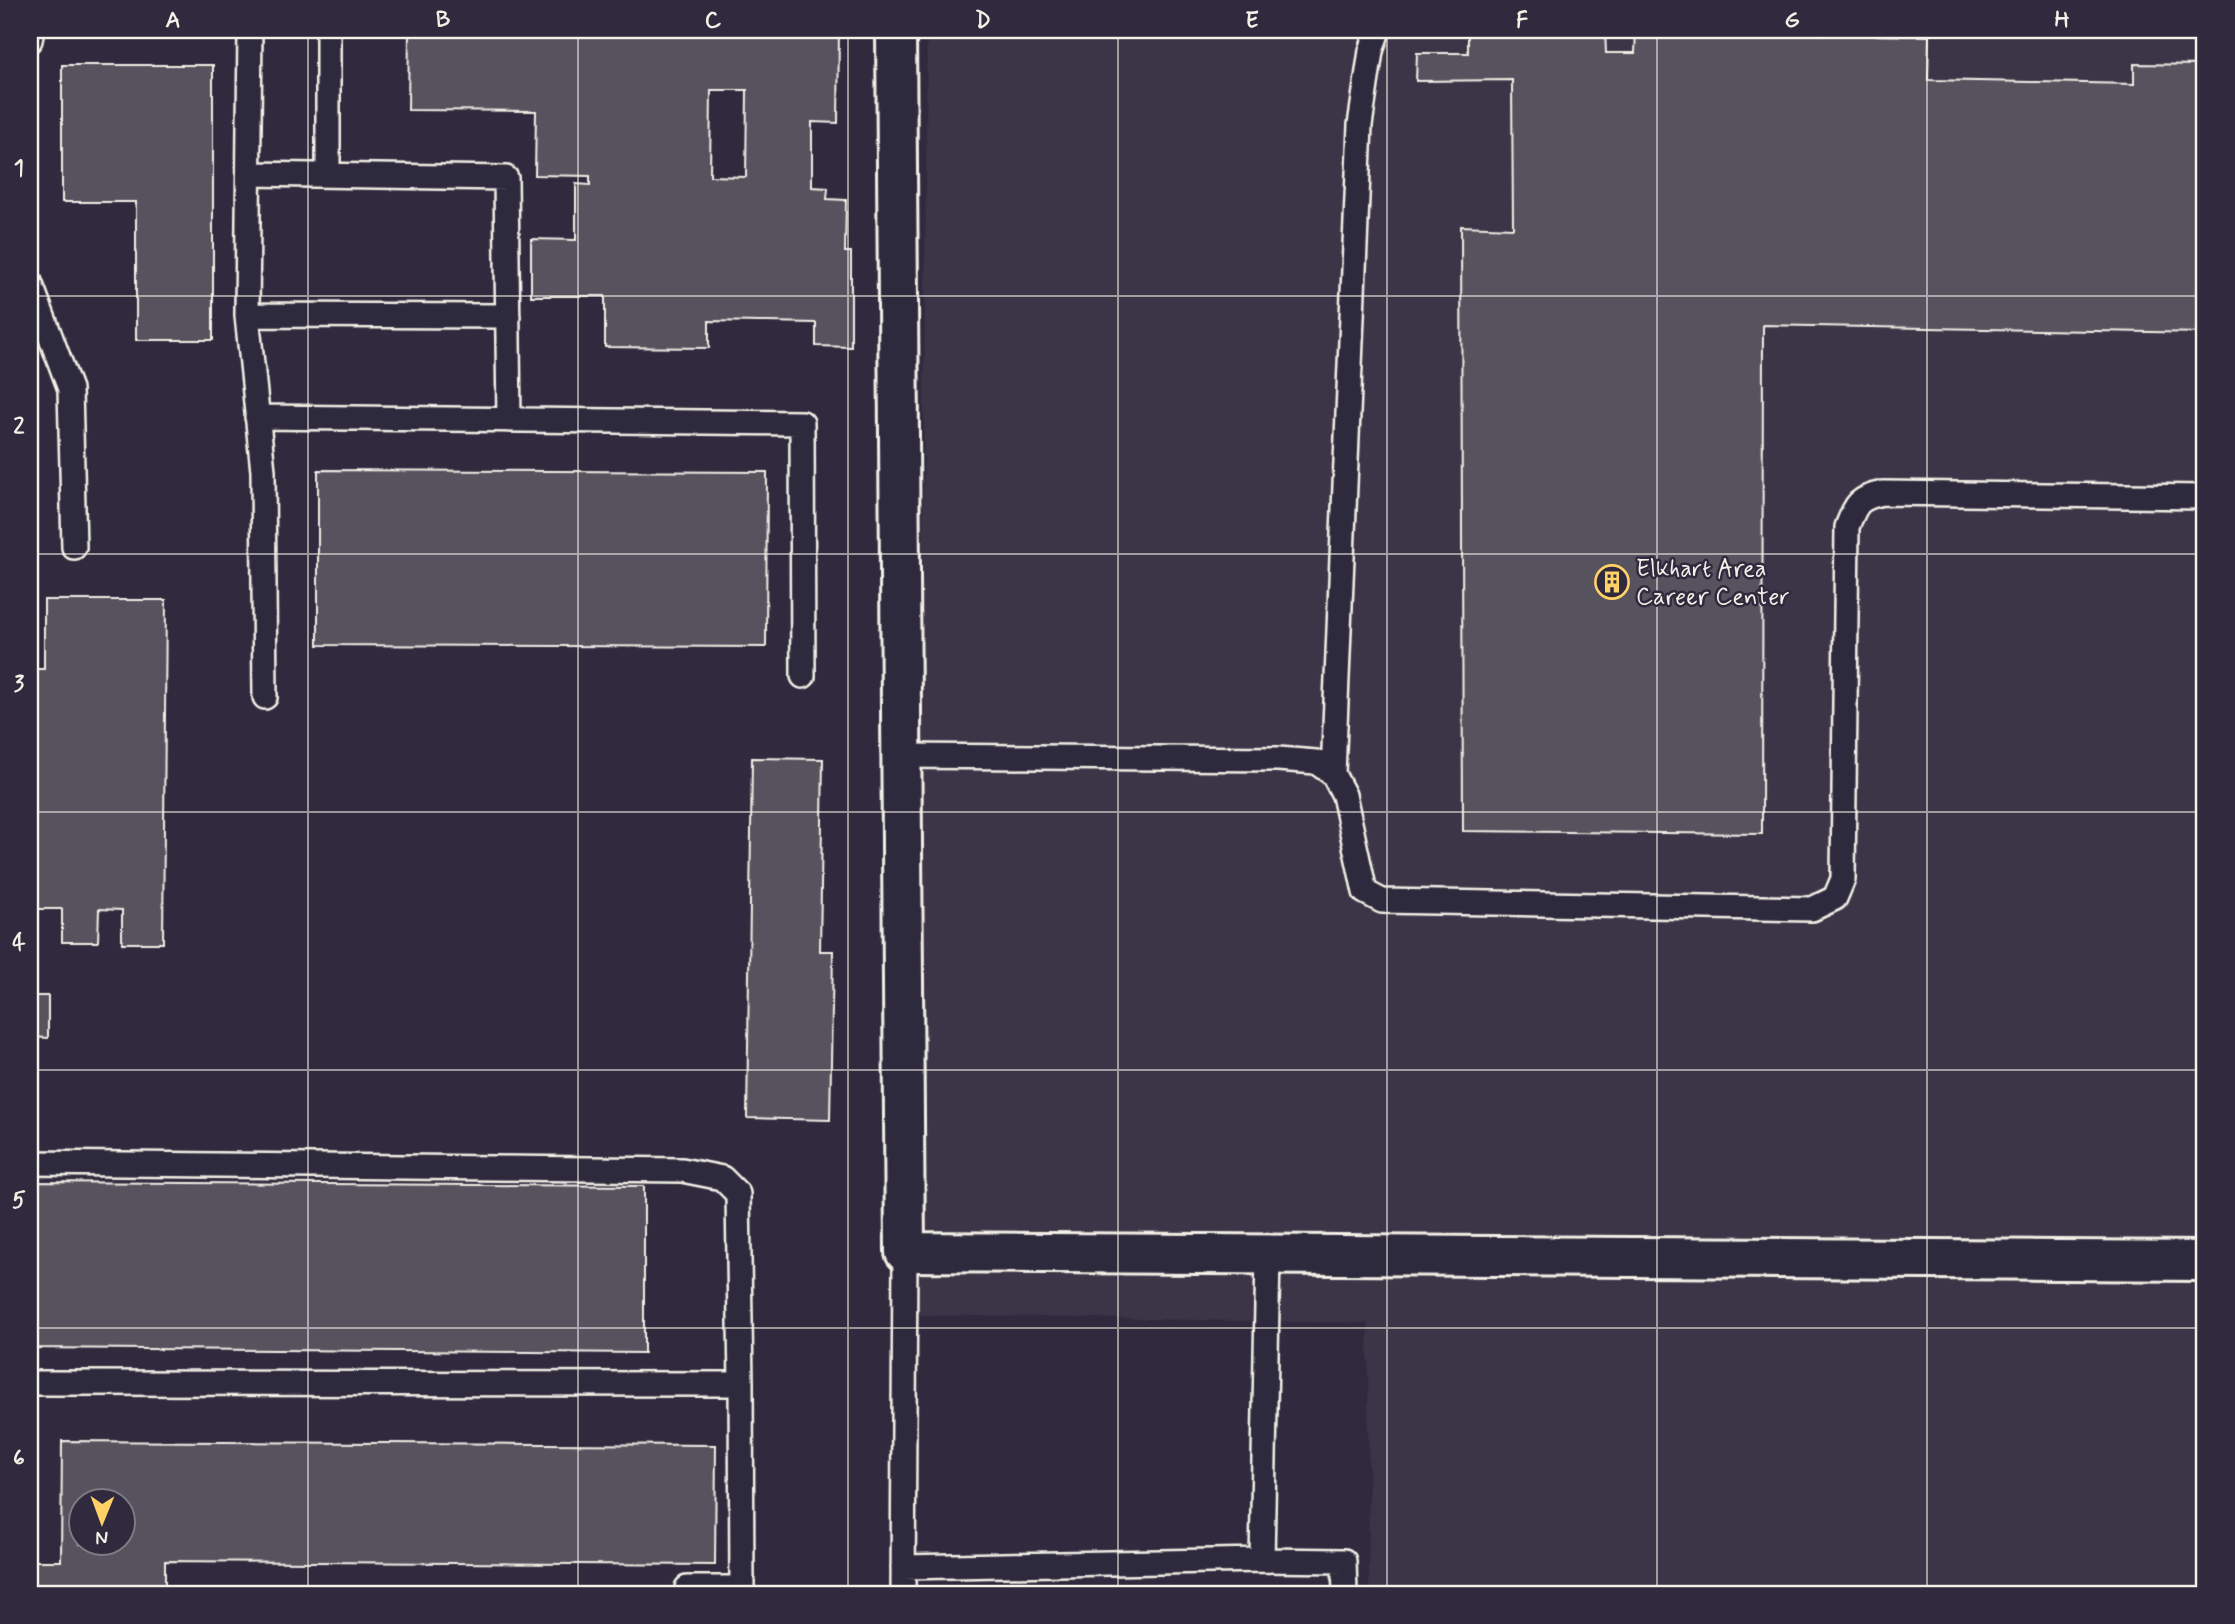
<svg xmlns="http://www.w3.org/2000/svg" width="2235" height="1624" viewBox="0 0 2235 1624" font-family="Mynerve,sans-serif">
<style>
.built{fill:#3b3647}
.building{fill:#56525f;stroke:#f4f1e8;stroke-width:2;fill-rule:evenodd}
.lines{fill:none;stroke-linecap:round;stroke-linejoin:round}
.service-casing{stroke:#f4f1e8;stroke-width:28}
.minor-casing{stroke:#f4f1e8;stroke-width:44}
.service{stroke:#2f2a3d;stroke-width:23}
.minor{stroke:#2f2a3d;stroke-width:38}
.grid{fill:none;stroke:#f4f1e8;stroke-width:2;stroke-opacity:0.55}
.labels{text-anchor:middle;stroke-width:5;stroke-linejoin:round;paint-order:stroke}
.poi-label{font-size:24px;fill:#f4f1e8;stroke:#2f2a3d;text-anchor:start}
.neatline{fill:none;stroke:#f4f1e8;stroke-width:2.5}
.grid-label{font-size:23px;text-anchor:middle;font-weight:bold;fill:#f4f1e8}
</style>
<rect width="100%" height="100%" fill="#2f2a3d"/>
<filter id="ink" filterUnits="userSpaceOnUse"><feTurbulence type="fractalNoise" baseFrequency=".0143" numOctaves="2"/><feDisplacementMap in="SourceGraphic" scale="14" xChannelSelector="R" yChannelSelector="G"/><feConvolveMatrix kernelMatrix="1 2 1 2 8 2 1 2 1" color-interpolation-filters="sRGB"/></filter>
<g filter="url(#ink)">
<!-- built -->
<path class="built" d="M927 30H2205V1594H1369L1368 1323 917 1315Z"/>
<!-- building -->
<path class="building" d="M409 30H839L838 123 812 122V187L828 188 827 199 846 200 845 252H851V347L816 346V323L709 321V348L605 347V296H531V239L576 240V184L590 185V176L535 175 536 111 408 110ZM711 90H747L746 177 710 176Z
M1468 30H1605L1606 53H1635L1636 31 1929 36 1928 80 2134 84V64L2205 65V333L1763 325 1762 834 1463 831 1461 226 1513 228 1512 80 1416 81 1417 53H1468Z
M62 65H213V340H136V202H62Z
M318 470 767 472 766 647 318 645Z
M44 600H166L163 943H122V910L99 909 98 942H62V909H30V669H44Z
M752 758 823 759 820 951H833L830 1120 747 1118Z
M30 996H48V1038L30 1037Z
M30 1182 644 1186V1353L30 1348Z
M62 1441 716 1445 715 1565 165 1561V1594H30V1561H61ZM80 1502H122V1544H80Z"/>
<g class="lines">
<!-- service casing -->
<g class="service-casing">
<path id="service" d="M250 30 247 315 263 471 265 697
M328 30V175
M30 40 32 30
M249 174 506 178 509 420
M30 282 70 389 74 547
M247 315 508 316
M257 417 802 423 803 676
M902 756 1278 759 1316 762 1333 774 1344 795 1365 892 1382 901 1812 909 1835 898 1843 879 1847 527C1856 505 1857 498 1883 493L2205 497
M1333 774 1360 125 1371 51 1378 30
M30 1163 682 1170 722 1178 738 1194 741 1384
M1268 1255 1262 1560 1344 1561 1345 1594
M30 1383 741 1384 742 1588H687L686 1594
M903 1567 1262 1560
M903 1594 905 1252"/>
</g>
<!-- minor casing -->
<g class="minor-casing">
<path id="minor" d="M896 30 905 1252 2205 1261"/>
</g>
<!-- service -->
<use href="#service" class="service"/>
<!-- minor -->
<use href="#minor" class="minor"/>
</g>
</g>
<!-- grid -->
<path class="grid" d="M308 30V1594M578 30V1594M848 30V1594M1118 30V1594M1387 30V1594M1657 30V1594M1927 30V1594M30 296H2205M30 554H2205M30 812H2205M30 1070H2205M30 1328H2205"/>
<!-- icons -->
<defs>
<g id="building-ring" transform="scale(1.75)"><circle r="9.5" fill="#2f2a3d" stroke="#ffd166" stroke-width="1.5"/><path d="M-4-6H4V6H1V3H-1V6H-4ZM-2.5-4.3h1.7v1.8h-1.7ZM.8-4.3h1.7v1.8H.8ZM-2.5-1h1.7V.8h-1.7ZM.8-1h1.7V.8H.8Z" fill="#ffd166"/></g>
</defs>
<g fill-rule="evenodd">
<use href="#building-ring" x="1612" y="582"/>
</g>
<g class="labels">
<!-- poi labels -->
<g class="poi-label">
<text x="1636" y="576">Elkhart Area<tspan x="1636" dy="28">Career Center</tspan></text>
</g>
</g>
<!-- margin -->
<rect width="2235" height="1624" fill="none" stroke="#2f2a3d" stroke-width="77"/>
<!-- north arrow -->
<g transform="translate(102 1522) rotate(181)"><circle r="33" fill="#2f2a3d" stroke="#7e7a81" stroke-width="2"/>
<path d="M0-5L12 26L0 18L-12 26Z" fill="#ffd166"/>
<text y="-10" font-size="19" font-weight="bold" text-anchor="middle" fill="#f4f1e8">N</text>
</g>
<rect x="38" y="38" width="2158" height="1548" class="neatline"/>
<g class="grid-label">
<text x="173" y="27">A</text>
<text x="443" y="27">B</text>
<text x="713" y="27">C</text>
<text x="983" y="27">D</text>
<text x="1252" y="27">E</text>
<text x="1522" y="27">F</text>
<text x="1792" y="27">G</text>
<text x="2062" y="27">H</text>
<text x="19" y="175">1</text>
<text x="19" y="433">2</text>
<text x="19" y="691">3</text>
<text x="19" y="949">4</text>
<text x="19" y="1207">5</text>
<text x="19" y="1465">6</text>
</g>
</svg>
